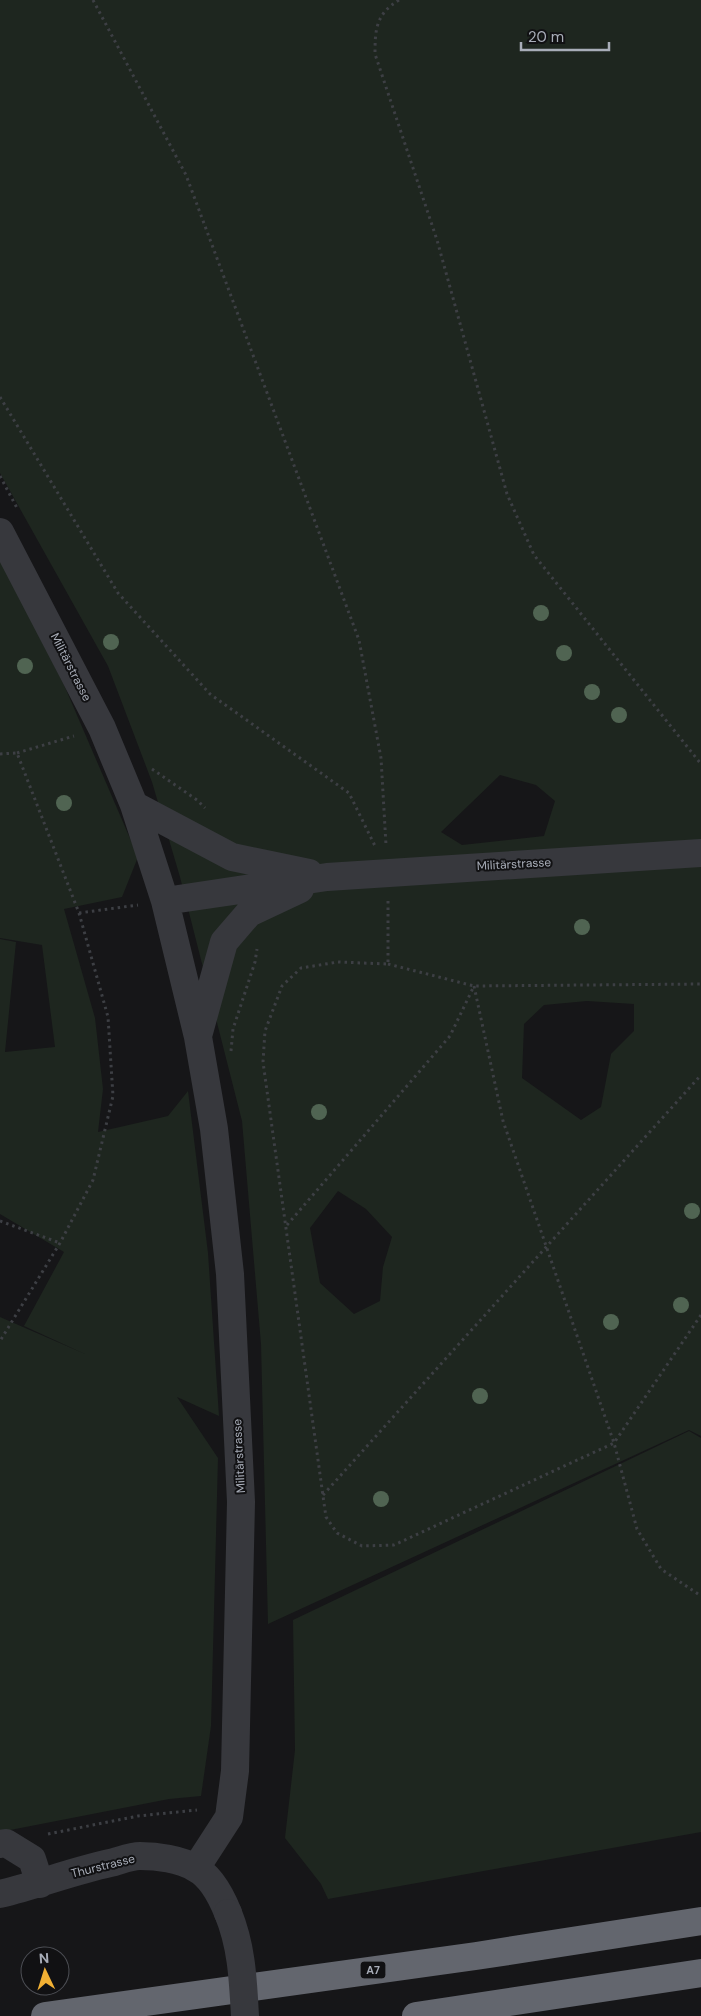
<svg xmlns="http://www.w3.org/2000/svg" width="701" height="2016" viewBox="0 0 701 2016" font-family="'DM Sans',sans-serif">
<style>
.green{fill:#1e261f;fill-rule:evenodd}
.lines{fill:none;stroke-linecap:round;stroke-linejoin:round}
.path{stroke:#3d3f44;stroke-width:3;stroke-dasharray:2.5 4;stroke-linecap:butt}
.minor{stroke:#37383d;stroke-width:28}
.highway{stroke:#63666e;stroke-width:28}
.minor-bridge{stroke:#37383d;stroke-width:28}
.tree{fill:#506452}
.labels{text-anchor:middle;stroke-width:4;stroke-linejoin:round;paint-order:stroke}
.shield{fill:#111113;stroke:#7b7e86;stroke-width:1}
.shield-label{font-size:11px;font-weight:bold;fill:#a8adb8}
.street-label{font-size:12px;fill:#a8adb8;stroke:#111113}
</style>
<rect width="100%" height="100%" fill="#161618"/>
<!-- green -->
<path class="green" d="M0 0H701V1436L689 1430 268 1624 261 1344 242 1121 180 877 152 782 108 666 0 473ZM500 775 536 785 555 801 544 836 462 845 441 832ZM587 1001 634 1004V1031L611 1054 601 1107 581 1120 522 1078 524 1024 544 1005ZM338 1191 366 1209 392 1237 383 1267 380 1301 354 1314 320 1283 310 1228Z
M0 559 64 685 138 857 122 897 64 909 95 1018 103 1089 98 1132 168 1116 188 1091 208 1253 219 1416 177 1397 218 1458 211 1726 201 1796 169 1799 0 1832V1317L85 1354 24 1326 64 1252 0 1214V939L16 942 5 1052 55 1047 42 945 0 938Z
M689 1431 701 1438V1832L328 1899 321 1884 285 1838 295 1750 293 1620Z"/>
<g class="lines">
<!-- path -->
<path class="path" d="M93 0 186 175 359 640 381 758 386 845
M399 0C376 14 375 29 375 54L437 240 507 494 534 555 701 764
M0 397 118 593 210 694 349 793 375 846
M0 476 17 508
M17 753 74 736
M0 754 17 753 79 913 108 1017 113 1096 93 1180 60 1243 0 1341
M152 769 197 800 205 808
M388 901V964L338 962 301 968 282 986 265 1031 263 1062 323 1496 326 1517 337 1533 362 1546 394 1545 614 1443 701 1315
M79 913 138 905
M388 964 474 986 701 984
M474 986 503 1121 614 1443 637 1529 661 1569 701 1596
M231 1051 233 1029 255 962 257 949
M0 1221 60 1243
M287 1225 450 1036 474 986
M323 1495 701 1075
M48 1834 138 1816 197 1810"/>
<!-- minor -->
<path class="minor" d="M0 532 102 728 134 805 165 901 198 1037 214 1129 230 1274 241 1502 235 1771 229 1817 196 1868
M134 805 232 857 309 873
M165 901 327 877 701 853
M198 1036 224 942 249 913 300 889
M0 1844 6 1843 32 1859 40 1884
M0 1894C37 1885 73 1871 110 1863 119 1861 130 1856 140 1856 157 1856 180 1859 195 1868 211 1876 222 1898 228 1913"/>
<!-- highway -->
<path class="highway" d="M45 2016 476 1956 701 1921
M416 2016 701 1973"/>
<!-- minor-bridge -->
<path class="minor-bridge" d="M228 1913C242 1947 243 1981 245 2016"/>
</g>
<!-- trees -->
<g class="tree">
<circle cx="541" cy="613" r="8"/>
<circle cx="111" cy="642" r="8"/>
<circle cx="564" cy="653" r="8"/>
<circle cx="25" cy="666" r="8"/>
<circle cx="592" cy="692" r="8"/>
<circle cx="619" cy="715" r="8"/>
<circle cx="64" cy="803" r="8"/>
<circle cx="582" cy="927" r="8"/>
<circle cx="319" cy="1112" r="8"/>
<circle cx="692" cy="1211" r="8"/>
<circle cx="681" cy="1305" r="8"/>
<circle cx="611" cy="1322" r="8"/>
<circle cx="480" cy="1396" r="8"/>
<circle cx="381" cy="1499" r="8"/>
</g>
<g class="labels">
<!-- shield labels -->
<rect class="shield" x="360.5" y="1961.5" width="25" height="17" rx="4"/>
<g class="shield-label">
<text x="373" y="1974">A7</text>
</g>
<!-- street labels -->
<g class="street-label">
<text transform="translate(71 667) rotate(63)" y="4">Militärstrasse</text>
<text transform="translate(514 864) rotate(-3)" y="4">Militärstrasse</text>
<text transform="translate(239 1456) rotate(-93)" y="4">Militärstrasse</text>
<text transform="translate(103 1866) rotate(-14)" y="4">Thurstrasse</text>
</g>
</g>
<!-- north arrow -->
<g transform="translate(45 1971) rotate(356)"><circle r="24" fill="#111113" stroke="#4d4f55"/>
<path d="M0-4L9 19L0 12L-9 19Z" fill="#f2b134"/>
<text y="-8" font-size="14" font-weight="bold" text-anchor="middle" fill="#a8adb8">N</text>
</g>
<!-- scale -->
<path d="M521 42v8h88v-8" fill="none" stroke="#a8adb8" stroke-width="2.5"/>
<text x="528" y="42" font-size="15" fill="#a8adb8" stroke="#111113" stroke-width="4" paint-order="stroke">20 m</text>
</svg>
